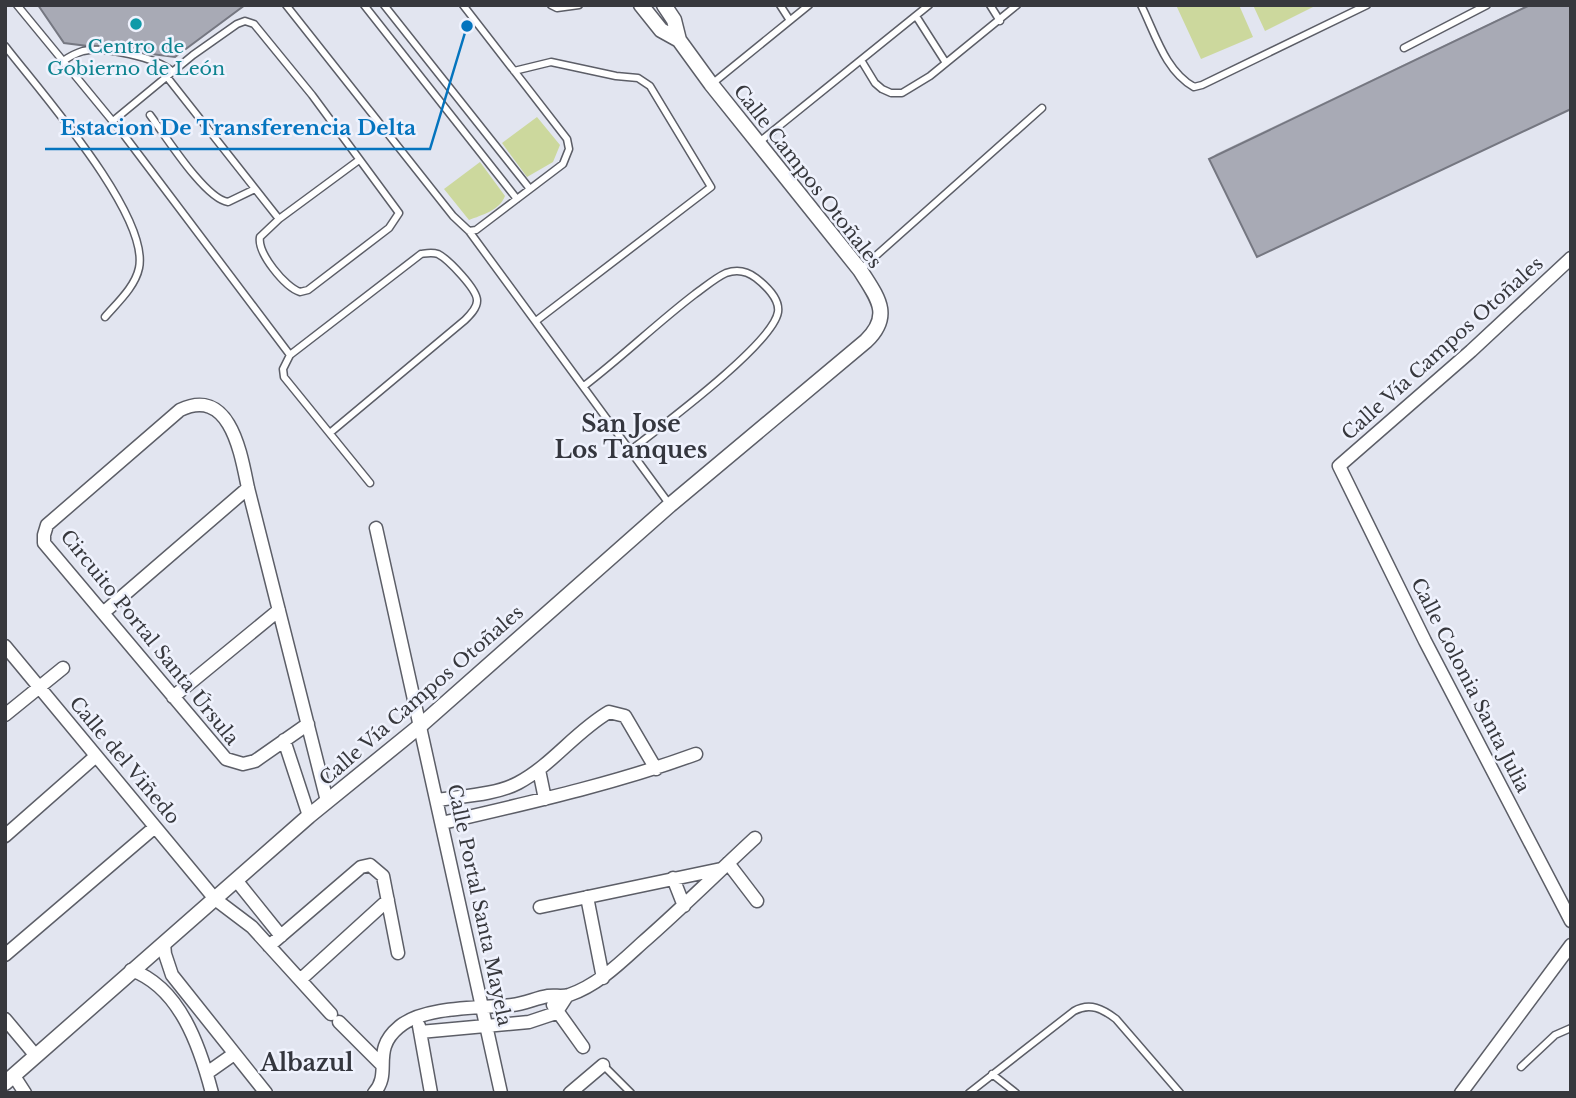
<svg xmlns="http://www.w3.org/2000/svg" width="1576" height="1098" viewBox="0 0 1576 1098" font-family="'Libre Baskerville',serif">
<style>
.green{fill:#ccd89d}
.shadow{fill:#0003}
.building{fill:#a8aab5;stroke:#757781;stroke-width:2}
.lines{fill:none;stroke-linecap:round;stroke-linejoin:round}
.service-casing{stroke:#5c5e67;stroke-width:9}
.minor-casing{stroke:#5c5e67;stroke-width:15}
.tertiary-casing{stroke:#5c5e67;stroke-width:17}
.service{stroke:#fff;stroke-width:6}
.minor{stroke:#fff;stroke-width:12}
.tertiary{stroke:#fff;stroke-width:14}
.culture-dot{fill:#0f9aa8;stroke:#eff2fd;stroke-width:2.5}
.labels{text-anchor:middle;stroke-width:5;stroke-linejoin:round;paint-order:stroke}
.culture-label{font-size:19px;fill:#0d838f;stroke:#eff2fd}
.street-label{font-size:19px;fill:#37383d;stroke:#eff2fd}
.quarter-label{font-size:23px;font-weight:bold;fill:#34363e;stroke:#eff2fd}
.leader{fill:none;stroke:#0474be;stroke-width:2.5}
.callout-dot{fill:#0474be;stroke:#eff2fd;stroke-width:2.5}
.callout-label{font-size:21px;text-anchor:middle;font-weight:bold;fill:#0474be;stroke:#eff2fd;stroke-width:5;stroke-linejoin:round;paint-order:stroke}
</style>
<rect width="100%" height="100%" fill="#e2e5f0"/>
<!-- green -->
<path class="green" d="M1176 5H1239L1253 37 1201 59Z
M1253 5H1315V6L1265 31Z
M537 117 560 145 553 162 527 177 502 143Z
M480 162 505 196C500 210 482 215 469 220L444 189Z"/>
<!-- shadow -->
<path class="shadow" d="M1528 5H1571L1211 159 1216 154Z"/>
<!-- building -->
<path class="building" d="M38 5H245L175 57 64 43Z
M1530 5H1571V109L1257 257 1209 159Z"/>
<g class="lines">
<!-- service casing -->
<g class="service-casing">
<path id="service" d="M17 5 124 135 290 355
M286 5 453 216 469 231 670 505
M364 5 517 199
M384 5 530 189
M463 5 567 139 569 149 563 164 476 230 469 231
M551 5 557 8 579 5
M780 5 789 19
M990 5 1000 21
M1141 5C1155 33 1165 71 1194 87L1202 85 1367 5
M916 16 946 63
M5 46C39 90 150 215 139 268 135 287 117 303 105 317
M1404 48 1487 5
M861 60 875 83 882 89 891 93H902L930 76 1017 5
M63 61C69 57 76 53 83 51 105 46 155 57 173 72
M514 71 551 62 616 76 638 78 650 86 711 187 536 321
M167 77 279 219
M713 83 809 5
M150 115C165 135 205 199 228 202L255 189
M113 121 193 55 237 24 245 21 254 24 312 95 399 213 389 228 308 290 300 292C285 287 257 253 260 237L279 219 359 160
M758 143 929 5
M861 269 1042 108
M584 386C622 357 657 323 695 294 705 287 715 278 726 273 737 269 747 271 756 278 765 285 780 299 778 312 773 344 659 428 631 450
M331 432 465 320C470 315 477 308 477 301 478 290 448 259 438 254 432 252 428 253 421 254L290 355 283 369 284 377 370 483
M603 1065 631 1093
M1521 1067 1555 1035 1571 1028
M992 1074 1016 1093
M969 1093 1074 1011C1090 1002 1103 1009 1116 1019L1180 1093"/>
</g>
<!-- minor casing -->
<g class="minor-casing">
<path id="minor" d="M1571 258 1471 351 1339 466 1425 641 1571 921
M376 528 501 1093
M103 613 248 488
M5 646 215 899 252 927 331 1014
M173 697 279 610
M5 715 63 668
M308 724 255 761 243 764 226 759 44 543V535L47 525 180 410C231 386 241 455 248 488L327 801
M284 740 309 816
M539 770 545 799
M437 800C463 796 495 795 518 783 552 765 576 731 609 712L625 716 656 769
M442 823C528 803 614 784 696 754
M5 836 96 756
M728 863 757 901
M673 878 684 906
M236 880 281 936
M587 897 603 978
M540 907 721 869
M164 944 165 954 172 975 266 1093
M269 946 361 867 370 865 383 876 398 953
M5 955 155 827
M131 970C180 987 200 1047 212 1093
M300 980 388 900
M553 1005 583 1047
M5 1019 36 1056
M339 1022 382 1065
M419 1026 431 1093
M420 1032 529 1022 556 1013 567 996
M207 1073 234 1054
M14 1076 25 1093
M374 1093C393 1072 370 1051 399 1027 423 1006 481 1008 512 1005 524 1004 536 998 548 996 555 995 562 997 569 995 598 985 620 963 642 943 681 909 717 873 755 838
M570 1093 603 1065
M1461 1093 1571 945"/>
</g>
<!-- tertiary casing -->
<g class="tertiary-casing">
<path id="tertiary" d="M641 5 661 30 679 40
M5 1083 309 816 421 725 670 505 866 341C893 315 877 297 860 270L711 84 679 40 674 20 664 5"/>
</g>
<!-- service -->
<use href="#service" class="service"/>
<!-- minor -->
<use href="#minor" class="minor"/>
<!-- tertiary -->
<use href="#tertiary" class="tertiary"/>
</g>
<!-- markers -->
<circle class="culture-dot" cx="136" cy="24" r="7"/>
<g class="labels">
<!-- culture labels -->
<g class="culture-label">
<text x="136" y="53">Centro de<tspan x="136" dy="22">Gobierno de León</tspan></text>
</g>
<!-- street labels -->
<g class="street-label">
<text transform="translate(808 176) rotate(52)" y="7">Calle Campos Otoñales</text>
<text transform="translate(1442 348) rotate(-42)" y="7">Calle Vía Campos Otoñales</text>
<text transform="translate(150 637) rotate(51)" y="7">Circuito Portal Santa Úrsula</text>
<text transform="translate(1471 685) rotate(63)" y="7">Calle Colonia Santa Julia</text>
<text transform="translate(421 695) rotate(-41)" y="7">Calle Vía Campos Otoñales</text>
<text transform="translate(125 760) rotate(50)" y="7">Calle del Viñedo</text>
<text transform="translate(480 905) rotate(78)" y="7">Calle Portal Santa Mayela</text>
</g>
<!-- quarter labels -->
<g class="quarter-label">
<text x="631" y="432">San Jose<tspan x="631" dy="26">Los Tanques</tspan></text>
<text x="307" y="1071">Albazul</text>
</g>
</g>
<!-- callouts -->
<path class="leader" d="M467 26L430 149H45"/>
<circle class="callout-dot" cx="467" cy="26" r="7"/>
<g class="callout-label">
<text x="238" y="135">Estacion De Transferencia Delta</text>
</g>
<!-- border -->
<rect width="1576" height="1098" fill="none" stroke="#37383d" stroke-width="14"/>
</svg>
